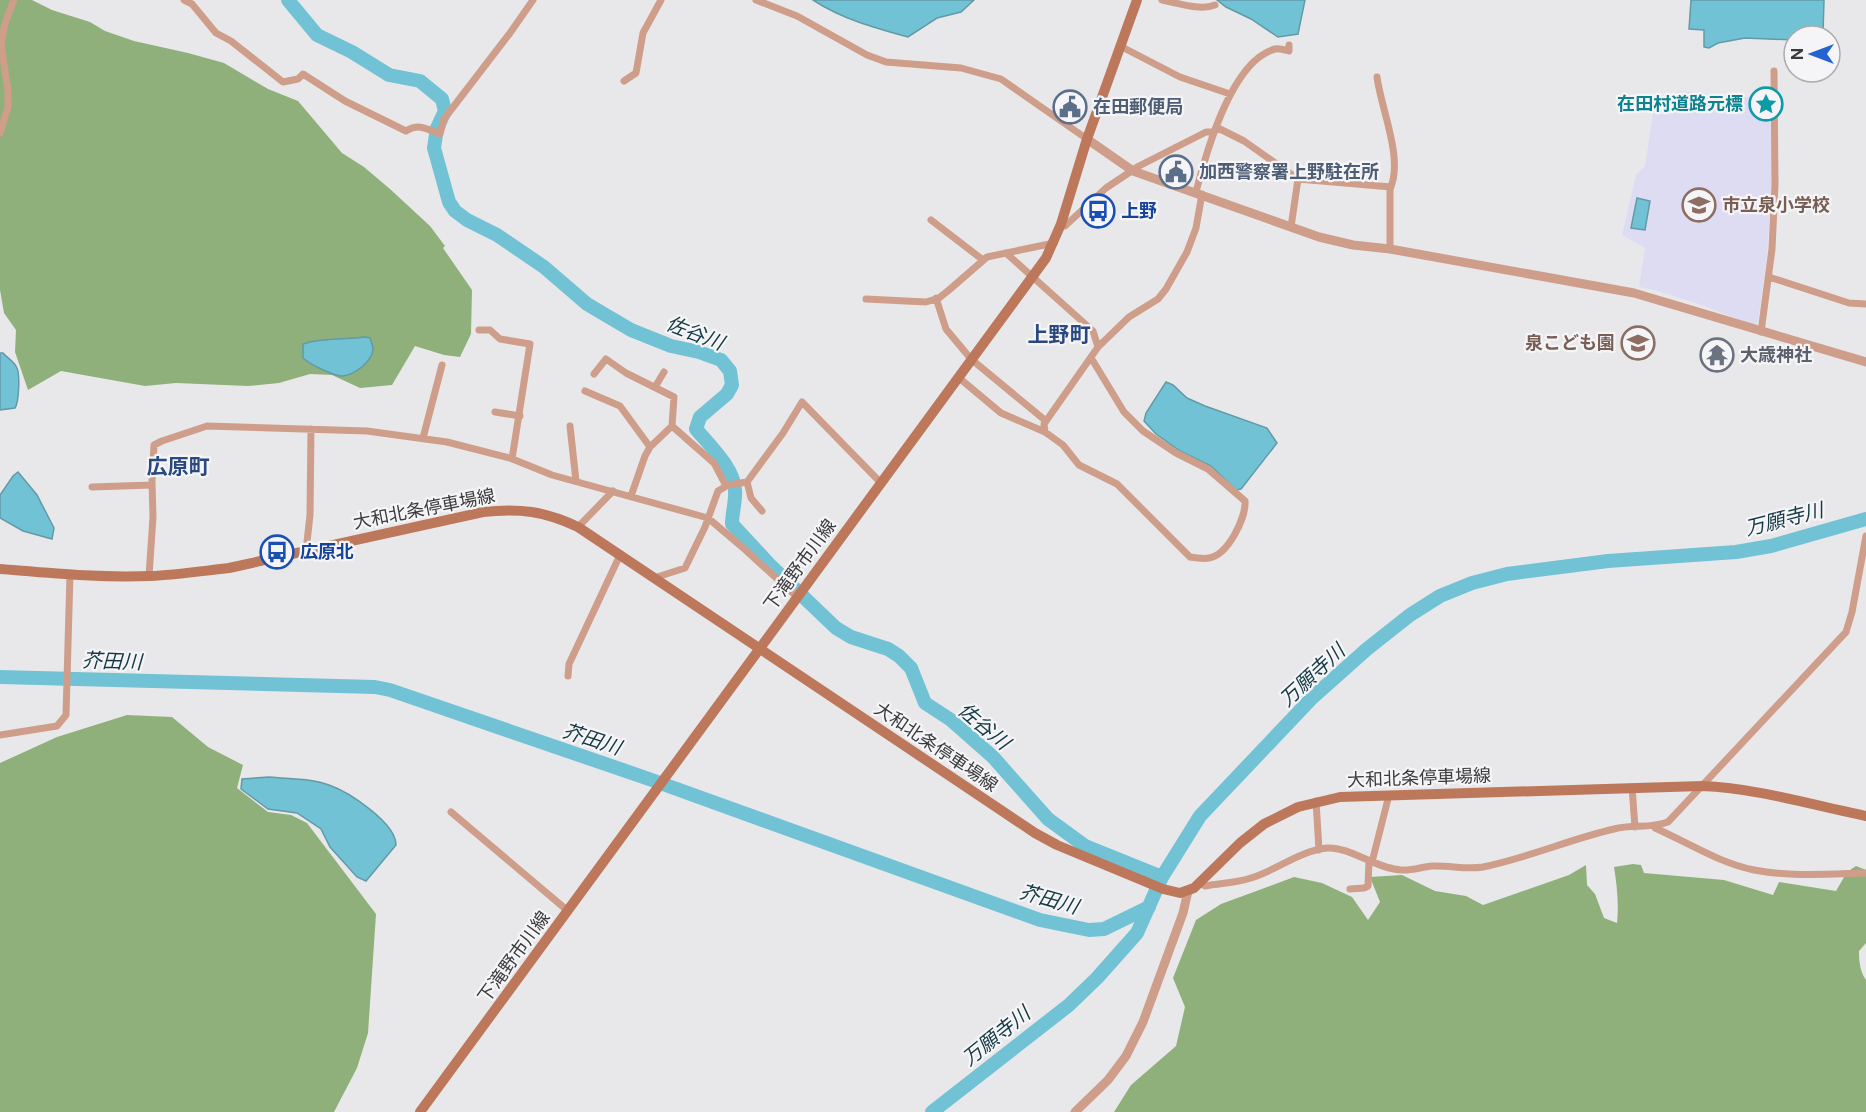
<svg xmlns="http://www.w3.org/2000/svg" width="1866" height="1112" viewBox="0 0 1866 1112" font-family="'Public Sans','Noto Sans JP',sans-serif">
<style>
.education{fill:#dedcf2}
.forest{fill:#8fb07b}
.water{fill:#72c2d5;stroke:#629aa7;stroke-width:1.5}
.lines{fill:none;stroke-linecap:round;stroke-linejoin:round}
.river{stroke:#72c2d5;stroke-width:14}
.minor{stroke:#ce9e8a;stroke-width:7}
.tertiary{stroke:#ce9e8a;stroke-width:9}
.secondary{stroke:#bd785b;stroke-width:10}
.labels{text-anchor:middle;stroke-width:4.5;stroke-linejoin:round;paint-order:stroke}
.culture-label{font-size:18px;font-weight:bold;fill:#0d838f;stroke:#f5f5f8;text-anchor:end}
.service-label{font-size:18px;font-weight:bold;fill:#4e5e75;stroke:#f5f5f8;text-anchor:start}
.education-label{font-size:18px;font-weight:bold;fill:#785e54;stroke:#f5f5f8;text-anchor:start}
.transit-label{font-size:18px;font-weight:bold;fill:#164399;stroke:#f5f5f8;text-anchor:start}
.worship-label{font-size:18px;font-weight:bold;fill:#5b616d;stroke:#f5f5f8;text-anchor:start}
.street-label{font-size:18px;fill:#3b3b3d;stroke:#f5f5f8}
.water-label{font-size:20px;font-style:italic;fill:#153a43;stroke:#f5f5f8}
.quarter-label{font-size:21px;font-weight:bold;fill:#29487f;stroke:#f5f5f8}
</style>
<rect width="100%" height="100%" fill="#e8e8eb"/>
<!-- education -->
<path class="education" d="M1678 91 1769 99 1773 159 1767 256 1758 322 1755 326 1699 304 1654 290 1639 287 1645 248 1622 235 1636 175 1645 166 1653 113 1670 114Z"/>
<!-- forest -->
<path class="forest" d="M0 0H32L52 10 90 22 105 31 134 41 188 53 224 63 268 89 298 101 342 153 364 167 390 189 430 226 445 246 443 248 472 290 471 334 460 357 444 355 415 346 392 385 360 388 332 375 310 374 279 383 248 386 176 383 145 386 61 371 28 390 15 352 16 330 4 313 0 290Z
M127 715 172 717 208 747 243 765 237 788 268 812 291 815 307 823 376 914 368 1033 357 1068 334 1112H0V763L57 737Z
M1633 864 1641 865 1644 873 1724 880 1773 895 1779 882 1836 891 1847 872 1856 866 1866 870V943L1859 951C1859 961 1860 972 1866 980V1112H1114L1131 1085 1176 1046 1185 1007 1173 978 1196 920 1221 904 1294 877 1322 883 1352 897 1368 920 1380 902 1370 877 1402 875 1435 891 1466 896 1483 905 1569 875 1586 865 1587 885 1595 894 1604 918 1617 923C1619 905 1617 886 1614 867Z"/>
<!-- water -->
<path class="water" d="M813 0H974L961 12 937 18 908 37C875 28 842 19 813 0Z
M1217 0H1305L1298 34 1278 37 1251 19 1226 7Z
M1691 0H1824L1823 34 1821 36H1794V40L1745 38 1718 43 1709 48 1704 47V30L1689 29Z
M1637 198 1650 201 1645 230 1631 228Z
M365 337 370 338C371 341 372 344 373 348 373 361 355 375 342 376 334 376 309 364 303 358V344C323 337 345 340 365 337Z
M0 353H3C7 358 14 361 17 368 20 375 19 402 15 408L0 410Z
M1166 382 1173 385 1187 398 1205 406 1267 428 1277 443 1241 489 1236 490 1211 466 1180 451 1156 434 1144 421 1146 413Z
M18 472 37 495 54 528 52 539 23 531 0 518V495L13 476Z
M269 777C289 779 310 778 329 785 349 792 396 823 396 845L366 881 357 877 330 847 321 829 297 813 268 809 241 789 242 779Z"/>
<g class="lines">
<!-- river -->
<path class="river" d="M288 0 317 35 352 52 389 75 420 81 442 99 445 111 437 128 434 148 449 202 455 211 467 220 497 235 544 267 587 304 631 330 671 346 699 352 721 360 730 371 732 385 727 394 700 417 696 429C710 446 734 468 735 490 736 501 732 513 732 524L769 564 836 628 851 637 888 649 899 656 911 668 925 703 951 720 993 757 1048 819 1085 846 1162 877
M0 677 375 687 390 690 649 779 1040 920 1089 930 1104 929 1149 907
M932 1112 1069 1005 1097 978 1137 933 1162 877 1200 816 1312 698 1367 649 1410 615 1440 596 1472 583 1507 574 1608 561 1736 552 1771 546 1866 519"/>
<!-- minor -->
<path class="minor" d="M184 0 192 4 216 33 231 41 283 82 298 79 303 74 345 101 406 131C419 123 427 129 440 134L444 119 510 33 533 0
M756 0 797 16 867 55 886 62 961 68 1001 79 1087 139
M1162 0C1178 3 1200 11 1215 5
M1120 46 1180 77 1230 94
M1377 77C1381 109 1404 159 1390 189V249
M624 81 636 73 643 33 661 0
M1216 127 1244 141 1298 179 1391 187
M0 133 8 107V91L1 44 5 23 14 0
M1196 192C1206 153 1231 61 1275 49 1279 48 1285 50 1289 51V45
M931 220 983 260
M1061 224 1065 226 1106 188 1139 166 1206 132H1214
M1291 227 1298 179
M1006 253 1093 331 1098 347
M1769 277 1849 303 1866 304
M936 298 946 329 971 359 1046 421
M866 299 926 302 939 298 949 290 987 257 1054 243
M479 330H490L500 339 530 344 512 459
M1761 332 1772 249 1775 184 1774 71
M594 374 606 359 626 373 674 397 672 426 714 463 726 486
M958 377 1001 413 1045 432 1063 445 1079 465 1117 484 1190 557C1196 558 1204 559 1209 558 1228 555 1246 518 1245 501L1208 469 1176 453 1143 431 1124 412 1093 361 1090 359
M655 387 664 372
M585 391 620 406 650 447
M495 412 520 416
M570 426 576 481
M1045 432 1044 424 1098 347 1129 317 1158 299 1166 289 1187 252 1196 228 1202 194
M423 438 442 365
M92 487 152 485
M631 496 645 456 650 447 672 426
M762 511 751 498 747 482 783 433 802 402 881 483
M578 527 613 491
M306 551 310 515 311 429
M149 576 153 517 152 482 154 445 162 441 207 426 367 431 447 442 510 458 552 475 708 518 741 546 797 597
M654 578 685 568 705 527 718 491 728 485 747 482
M568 676 569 664 620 555
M0 735 57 726 66 715 70 574
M1632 787 1635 827
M1316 801 1319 850
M451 812 568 911
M1655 826V828C1687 842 1719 863 1754 870 1791 877 1829 874 1866 873
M1372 862 1389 795
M1200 883 1205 886C1220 883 1237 883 1251 878 1277 870 1299 851 1327 848 1348 846 1377 869 1401 870 1412 871 1421 867 1432 866 1449 865 1466 870 1483 867 1528 858 1570 839 1614 829 1633 824 1650 829 1668 822L1846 632 1852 612 1866 536
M1350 889 1364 888 1368 886 1369 861"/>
<!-- tertiary -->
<path class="tertiary" d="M1087 139 1133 171 1319 237 1353 245 1390 249 1634 293 1866 362
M1075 1112 1108 1080 1126 1056 1143 1022 1183 913 1188 891"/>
<!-- secondary -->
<path class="secondary" d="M0 569C50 573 100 578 150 576 176 575 202 571 229 568L483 512C519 508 545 511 578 527L1035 833 1057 845 1163 889 1180 893 1194 888 1240 843 1264 824 1298 807 1340 797 1702 786C1757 788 1812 805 1866 816
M420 1112 1046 258 1061 224 1087 139 1137 0"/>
</g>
<!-- icons -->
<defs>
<g id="sight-ring" transform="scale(1.725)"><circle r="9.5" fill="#f5f5f8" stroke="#0f9aa8" stroke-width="1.5"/><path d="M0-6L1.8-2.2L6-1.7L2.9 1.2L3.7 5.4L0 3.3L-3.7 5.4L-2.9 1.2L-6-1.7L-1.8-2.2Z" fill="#0f9aa8"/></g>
<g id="civic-ring" transform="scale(1.725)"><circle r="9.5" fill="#f5f5f8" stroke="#5c6f8a" stroke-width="1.5"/><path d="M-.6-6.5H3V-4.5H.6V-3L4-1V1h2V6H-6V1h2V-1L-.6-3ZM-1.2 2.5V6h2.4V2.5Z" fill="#5c6f8a"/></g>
<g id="school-ring" transform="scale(1.725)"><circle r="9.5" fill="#f5f5f8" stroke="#8d6e63" stroke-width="1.5"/><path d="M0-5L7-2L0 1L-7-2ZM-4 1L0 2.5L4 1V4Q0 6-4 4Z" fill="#8d6e63"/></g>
<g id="bus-ring" transform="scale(1.725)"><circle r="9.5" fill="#f5f5f8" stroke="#1a4fb4" stroke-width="1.5"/><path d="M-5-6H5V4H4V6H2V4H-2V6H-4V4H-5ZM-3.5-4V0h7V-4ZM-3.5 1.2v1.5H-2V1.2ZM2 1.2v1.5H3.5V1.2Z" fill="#1a4fb4"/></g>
<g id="temple-ring" transform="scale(1.725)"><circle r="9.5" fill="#f5f5f8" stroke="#6b7280" stroke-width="1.5"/><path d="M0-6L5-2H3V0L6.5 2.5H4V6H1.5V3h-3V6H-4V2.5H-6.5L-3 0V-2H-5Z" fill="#6b7280"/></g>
</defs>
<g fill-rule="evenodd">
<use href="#sight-ring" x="1766" y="104"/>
<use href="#civic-ring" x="1070" y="107"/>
<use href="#civic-ring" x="1176" y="172"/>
<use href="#school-ring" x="1699" y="205"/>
<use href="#bus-ring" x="1098" y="211"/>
<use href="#school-ring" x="1638" y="343"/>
<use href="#temple-ring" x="1717" y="355"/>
<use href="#bus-ring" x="277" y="552"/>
</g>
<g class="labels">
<!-- culture labels -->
<g class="culture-label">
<text x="1743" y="110">在田村道路元標</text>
</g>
<!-- service labels -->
<g class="service-label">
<text x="1093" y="113">在田郵便局</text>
<text x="1199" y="178">加西警察署上野駐在所</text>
</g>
<!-- education labels -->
<g class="education-label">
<text x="1722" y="211">市立泉小学校</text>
<text x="1615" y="349" text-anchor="end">泉こども園</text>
</g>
<!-- transit labels -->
<g class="transit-label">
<text x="1121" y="217">上野</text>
<text x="300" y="558">広原北</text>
</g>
<!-- worship labels -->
<g class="worship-label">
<text x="1740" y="361">大歳神社</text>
</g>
<!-- street labels -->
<g class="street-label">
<text transform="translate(424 509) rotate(-11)" y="6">大和北条停車場線</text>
<text transform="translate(800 565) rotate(-54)" y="6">下滝野市川線</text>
<text transform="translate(936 747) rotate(34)" y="6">大和北条停車場線</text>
<text transform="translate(1419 778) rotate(-2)" y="6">大和北条停車場線</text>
<text transform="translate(514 957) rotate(-54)" y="6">下滝野市川線</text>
</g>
<!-- water labels -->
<g class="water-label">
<text transform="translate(695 333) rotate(21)" y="7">佐谷川</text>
<text transform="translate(1784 519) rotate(-14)" y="7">万願寺川</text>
<text transform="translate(112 661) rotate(2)" y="7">芥田川</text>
<text transform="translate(1312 675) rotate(-43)" y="7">万願寺川</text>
<text transform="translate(984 726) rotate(40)" y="7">佐谷川</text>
<text transform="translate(592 739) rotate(18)" y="7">芥田川</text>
<text transform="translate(1049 899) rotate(16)" y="7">芥田川</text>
<text transform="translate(996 1036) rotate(-39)" y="7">万願寺川</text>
</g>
<!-- quarter labels -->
<g class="quarter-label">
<text x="1059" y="342">上野町</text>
<text x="178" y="474">広原町</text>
</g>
</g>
<!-- north arrow -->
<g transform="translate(1812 54) rotate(270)"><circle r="28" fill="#f5f5f8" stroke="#ababad" stroke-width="1.5"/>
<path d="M0-4.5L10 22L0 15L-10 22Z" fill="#2563d0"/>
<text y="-9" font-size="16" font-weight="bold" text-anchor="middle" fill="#3b3b3d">N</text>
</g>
</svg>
